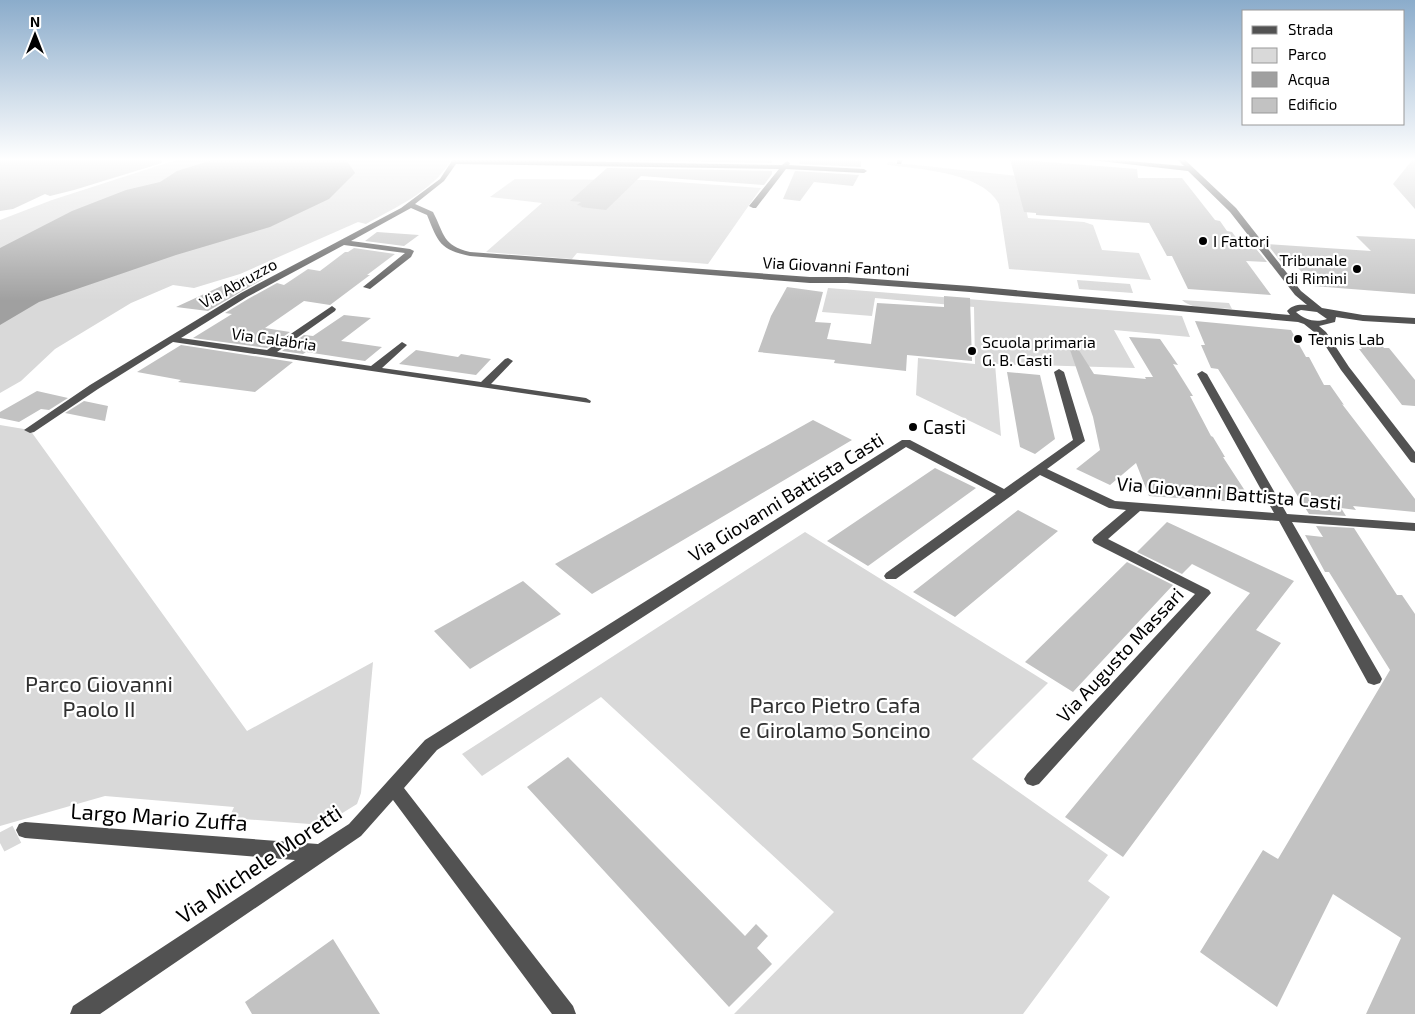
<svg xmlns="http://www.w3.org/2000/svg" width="1415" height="1014" viewBox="0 0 1415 1014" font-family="'Exo 2',sans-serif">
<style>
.green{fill:#d9d9d9}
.water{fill:#a0a0a0}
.building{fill:#c2c2c2}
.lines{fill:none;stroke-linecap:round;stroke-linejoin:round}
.minor-tunnel{stroke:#d9d9d9;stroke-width:19;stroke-dasharray:19 9;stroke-linecap:butt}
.minor{fill:#525252;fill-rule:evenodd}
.poi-dot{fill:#000;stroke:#fff;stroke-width:2}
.labels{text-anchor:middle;stroke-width:4.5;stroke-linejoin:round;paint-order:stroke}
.far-poi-label{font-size:16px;fill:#000;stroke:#fff;text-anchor:start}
.far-street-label{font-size:16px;fill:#000;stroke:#fff}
.poi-label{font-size:19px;fill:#000;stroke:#fff;text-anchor:start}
.street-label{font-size:19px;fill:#000;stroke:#fff}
.near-park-label{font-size:22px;fill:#303030;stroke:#fff}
.near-street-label{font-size:22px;fill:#000;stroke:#fff}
</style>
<rect width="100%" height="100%" fill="#fff"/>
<!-- green -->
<path class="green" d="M179 159H449L450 162C431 192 396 207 366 224L358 222 240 274 194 288 173 285 131 303 55 349 21 381 0 393V220L52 200Z
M888 162 1019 176 1028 218 1084 222 1093 225 1102 250 1139 253 1151 280 1009 269 999 204C982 172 919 169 887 165Z
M515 179 648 180 761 188 708 264 577 253 572 259 486 252 542 203 490 197Z
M1077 280 1130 284 1133 293 1079 289Z
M828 288 1182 316 1190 337 1114 330 1135 368 995 364 1001 436 916 395 918 358 975 364 974 307 875 298 872 316 822 312Z
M1182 300 1229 303 1232 309C1217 308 1194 311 1182 300Z
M0 425 30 430 247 731 373 662 361 793 357 804 323 825 229 818 234 807 105 796 0 826Z
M805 532 1048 683 972 759 1108 855 1088 881 1110 897 1023 1014H734L834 912 601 697 482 776 462 754Z"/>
<!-- water -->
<path class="water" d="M215 159H346L355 173 329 199 270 227 176 255 39 302 0 325V248L72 211 126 190 160 182 177 171Z"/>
<!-- building -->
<path class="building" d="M0 159H161L162 163 74 190 50 196 45 194 13 209 0 211Z
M618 159H772V163L617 160Z
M801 159H830L861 161V167L799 164Z
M1010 159 1137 169 1138 178H1182L1215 220 1220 221 1227 231 1232 232 1240 243 1252 244 1267 262 1246 261 1271 295 1188 289 1172 256H1167L1149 223 1036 215V213L1024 212Z
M1413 159H1415V209L1393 184Z
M607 168 772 171V174L764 185 641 176 606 210 580 207 582 206 577 205 581 202 570 201Z
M795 171 859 175 853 186 814 182 800 201 783 199Z
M377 232 419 235 404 246 365 241Z
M1356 236 1415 239V294L1313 286 1295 264 1282 263 1267 244 1371 251Z
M354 248 395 254 367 275H370L330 305 304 301 265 328 290 332 267 348 193 338 232 314 225 313 248 299 277 283 284 285 308 269 320 271 345 252H348Z
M251 276 263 279 208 311 176 307 241 277 245 278Z
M787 287 823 292 815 322 831 323 827 339 871 344 877 303 944 307V296L970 298 972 361 907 355 906 371 834 363 835 360 758 352 771 316Z
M344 315 371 318 341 341 382 347 365 361 306 352 303 354 282 351 304 335 313 336Z
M1195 321 1291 330 1306 357H1309L1324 385H1330L1344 405 1342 404 1415 499V512L1353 506 1356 510 1341 508 1346 516 1309 514 1218 369 1211 368 1201 345H1205Z
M1129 337 1160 339 1178 365 1173 364 1193 396H1190L1211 436 1213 437 1225 457H1223L1251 500 1235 499 1237 502 1149 496 1136 463 1110 485 1076 469 1100 450 1093 417 1069 347 1075 344 1094 374 1146 379 1145 377H1153Z
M1356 341 1380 343 1384 348H1389L1415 380V406L1402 405 1359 349H1362Z
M181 345 293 362 255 392 178 382 181 380 137 372Z
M416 350 458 357 461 354 491 359 476 375 399 364Z
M1007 372 1040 375 1055 439 1035 454 1020 447Z
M37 391 68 398 49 410 41 409 19 422 0 418V412Z
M84 401 108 406 105 421 65 413Z
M813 420 852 440 592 594 555 564Z
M935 468 976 488 868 566 827 541Z
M1018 510 1058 531 955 617 913 592Z
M1167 522 1294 581 1256 630 1281 643 1123 857 1065 817 1250 593 1192 564 1182 574 1137 552Z
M1316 526 1354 528 1397 595H1402L1415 614V1014H1366L1401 938 1333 894 1277 1007 1200 952 1263 850 1278 859 1390 670 1329 572H1325L1305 535 1323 537Z
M1127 562 1173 585 1073 692 1025 662Z
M523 581 561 614 470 669 434 631Z
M568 757 745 936 756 924 768 936 757 948 772 964 729 1007 527 787Z
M333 939 380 1014H252L245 1002Z"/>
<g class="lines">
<!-- minor-tunnel -->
<path class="minor-tunnel" d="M0 843 25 830"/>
<!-- minor -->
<path class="minor" d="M453 159 782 165 787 161 790 163 789 165 864 169 867 171 864 173 786 169 756 208H753L749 206 779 169 456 164 444 181 415 204 433 212C445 235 442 245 470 252L810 277H847L970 286 1290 315 1287 311C1292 305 1299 304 1307 305L1295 295 1230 212 1188 171 1082 159H1107L1184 166 1177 159H1184L1236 208 1301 291 1322 308 1363 315 1415 318V324L1363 321 1336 317 1335 322 1319 326 1326 332 1349 367 1415 452V463L1411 462 1341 370 1319 336 1304 324 1298 322 970 292 847 283H810L470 256C440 250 438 242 427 215L411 208 351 241 410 249 414 251 411 257 370 289 363 287 405 253 344 245 247 297 181 338 267 350 332 306 336 309 335 311 277 352 371 366 402 342 407 345 405 347 382 368 481 382 505 359 508 358 513 361 491 384 586 398 591 401 590 403 173 342 98 389 34 432 30 433 24 430 90 385 241 293 401 208 440 179ZM1301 310 1317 312 1327 319C1316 323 1305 320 1296 312Z
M897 159H903L901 164H897Z
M1059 369 1064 372 1085 441 1047 469 1115 501 1274 513 1197 374 1202 371 1207 374 1287 514 1415 523V531L1292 522 1380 675 1382 679 1380 683 1374 685 1368 683 1279 521 1140 511 1108 539 1209 590 1211 593 1039 784 1033 786 1027 784 1024 779 1027 774 1195 594 1094 543 1092 540 1094 537 1126 510 1109 508 1040 475 896 579H886L884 576 886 573 996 494 906 447 437 750 404 788 573 1006 576 1014H552L393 800 361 836 100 1014H70L73 1006 295 860 25 838 19 836 16 830 19 824 25 822 318 844 349 824 425 740 902 440H910L1004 489 1073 440 1054 372Z"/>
</g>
<!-- sky -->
<linearGradient id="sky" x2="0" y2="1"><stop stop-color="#8baccb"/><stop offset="0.53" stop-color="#fff"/><stop offset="1" stop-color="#fff" stop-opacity="0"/></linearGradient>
<rect width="1415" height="301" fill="url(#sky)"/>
<!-- markers -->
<g class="poi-dot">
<circle cx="1203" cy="241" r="5"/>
<circle cx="1357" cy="269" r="5"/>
<circle cx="1298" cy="339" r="5"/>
<circle cx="972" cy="351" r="5"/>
<circle cx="913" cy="427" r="5"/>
</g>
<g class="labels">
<!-- far-poi labels -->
<g class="far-poi-label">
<text x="1213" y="247">I Fattori</text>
<text x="1347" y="266" text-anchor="end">Tribunale<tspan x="1347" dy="18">di Rimini</tspan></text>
<text x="1308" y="345">Tennis Lab</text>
<text x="982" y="348">Scuola primaria<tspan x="982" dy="18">G. B. Casti</tspan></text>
</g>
<!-- far-street labels -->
<g class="far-street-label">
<text transform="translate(836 266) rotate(3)" y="6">Via Giovanni Fantoni</text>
<text transform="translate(238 283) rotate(-29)" y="6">Via Abruzzo</text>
<text transform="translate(274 339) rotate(8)" y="6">Via Calabria</text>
</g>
<!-- poi labels -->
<g class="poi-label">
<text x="923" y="434">Casti</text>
</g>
<!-- street labels -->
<g class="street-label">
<text transform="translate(1229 493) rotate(5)" y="7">Via Giovanni Battista Casti</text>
<text transform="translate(786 497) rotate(-32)" y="7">Via Giovanni Battista Casti</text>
<text transform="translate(1120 655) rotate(-47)" y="7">Via Augusto Massari</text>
</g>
<!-- near-park labels -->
<g class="near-park-label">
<text x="99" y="692">Parco Giovanni<tspan x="99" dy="25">Paolo II</tspan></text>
<text x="835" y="713">Parco Pietro Cafa<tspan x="835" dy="25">e Girolamo Soncino</tspan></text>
</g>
<!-- near-street labels -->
<g class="near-street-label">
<text transform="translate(159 817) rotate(4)" y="8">Largo Mario Zuffa</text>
<text transform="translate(259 864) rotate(-34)" y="8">Via Michele Moretti</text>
</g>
</g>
<!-- legend -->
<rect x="1242" y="10" width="162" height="115" fill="#ffffff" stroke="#999999"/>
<rect x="1252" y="26" width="25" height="8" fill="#525252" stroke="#999999"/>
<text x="1288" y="35" font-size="15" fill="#000000">Strada</text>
<rect x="1252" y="48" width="25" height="15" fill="#d9d9d9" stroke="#999999"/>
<text x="1288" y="60" font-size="15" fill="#000000">Parco</text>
<rect x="1252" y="72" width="25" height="15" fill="#a0a0a0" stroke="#999999"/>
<text x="1288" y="85" font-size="15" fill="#000000">Acqua</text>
<rect x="1252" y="98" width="25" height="15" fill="#c2c2c2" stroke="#999999"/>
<text x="1288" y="110" font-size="15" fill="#000000">Edificio</text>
<!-- north arrow -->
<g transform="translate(35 35)" stroke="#ffffff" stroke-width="4" paint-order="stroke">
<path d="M0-4L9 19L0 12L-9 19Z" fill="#000000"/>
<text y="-8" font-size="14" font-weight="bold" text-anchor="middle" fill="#000000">N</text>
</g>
</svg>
